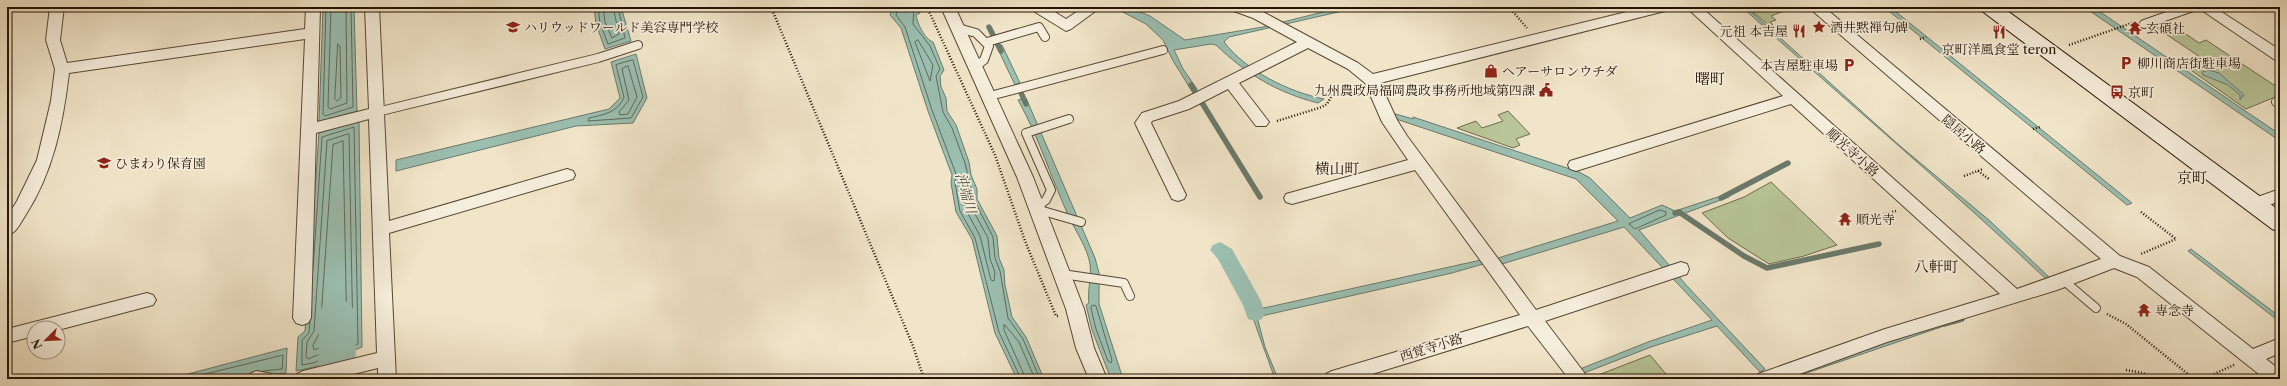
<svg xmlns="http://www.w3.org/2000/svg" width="2287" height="386" viewBox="0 0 2287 386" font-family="'Libre Caslon Text','Noto Serif JP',serif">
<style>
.green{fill:#b8c598;stroke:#6e6c4e}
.water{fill:#9bbfb1;stroke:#6b7a6b}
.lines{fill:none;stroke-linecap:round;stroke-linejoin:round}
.shore{stroke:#60695a;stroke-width:1}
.stream{stroke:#6b7a6b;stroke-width:5.5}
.canal{fill:#9bbfb1;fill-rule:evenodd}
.river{fill:#9bbfb1;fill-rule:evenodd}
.lane-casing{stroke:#574834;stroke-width:10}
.street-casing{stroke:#574834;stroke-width:2}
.secondary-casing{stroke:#241303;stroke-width:2}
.path{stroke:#241303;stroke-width:2.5;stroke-dasharray:1 2;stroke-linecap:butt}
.lane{stroke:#f6eedc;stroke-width:8}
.street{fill:#f6eedc;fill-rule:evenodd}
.secondary{fill:#f6eedc;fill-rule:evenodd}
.labels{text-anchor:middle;stroke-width:3.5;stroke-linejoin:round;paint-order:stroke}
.poi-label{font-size:13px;fill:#241303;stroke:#f6eedc;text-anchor:start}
.street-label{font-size:13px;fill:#241303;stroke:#f6eedc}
.water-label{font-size:14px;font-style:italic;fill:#4e4f40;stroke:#f6eedc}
.quarter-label{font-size:15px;fill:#241303;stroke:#f6eedc}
</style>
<rect width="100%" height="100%" fill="#f1e5c9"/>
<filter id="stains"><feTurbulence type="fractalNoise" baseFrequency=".005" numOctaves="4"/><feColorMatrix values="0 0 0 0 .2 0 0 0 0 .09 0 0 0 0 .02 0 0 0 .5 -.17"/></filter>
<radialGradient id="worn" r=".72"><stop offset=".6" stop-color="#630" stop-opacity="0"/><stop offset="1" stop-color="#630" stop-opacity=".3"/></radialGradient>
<!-- green -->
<path class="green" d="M1747 7H1786L1789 9 1771 16 1776 20 1770 22 1773 25 1770 26Z
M2170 23 2199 43 2206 40 2280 89V95L2246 109 2182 64 2200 57 2157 28Z
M1508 111 1530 134 1516 139 1520 145 1513 148 1457 128 1476 121 1482 128 1503 121 1498 115Z
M1771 182 1837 245 1804 256 1769 264 1728 238 1702 213 1744 197Z
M1650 355 1670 379H1588Z"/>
<!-- water -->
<path class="water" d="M323 7H354L357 111 319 122Z
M594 7H621L631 41 605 49 596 24Z
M893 7H917L920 13 916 15C917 23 925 40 933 42L944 70 940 76 941 87 946 98 947 111 956 125 969 162 971 175 977 189V199L997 236 999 258 1004 270 1005 285 1012 317 1026 337 1044 379H1017L995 333 972 239 956 212 951 183 952 175 928 111 901 28 890 15Z
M1113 7H1128L1150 16 1185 40 1263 27 1343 7H1360L1229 37 1224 42C1246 71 1289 92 1324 99L1318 103C1278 93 1246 74 1216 45L1211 44 1174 50 1183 69 1197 89 1193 93 1172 59 1163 40 1146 24Z
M1742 7H1746L1900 146 1990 221 2050 278 2047 280C1948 186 1843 99 1742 7Z
M1884 7H1890L2132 203 2127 205Z
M2084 7H2093L2269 127 2280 134V141Z
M996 45H1002L1020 83 1015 85Z
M636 54 647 98 633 123 576 126 396 171V160L609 109 620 98 611 62Z
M2209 70 2219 73 2244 95 2240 100V95L2228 85 2203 75 2202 72Z
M1026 98 1095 258 1099 273V304L1123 379H1111L1092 330 1086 305 1089 303C1087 291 1092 277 1090 264 1087 247 1076 232 1069 217 1051 178 1039 137 1018 100Z
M1392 113 1413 119V117L1579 172 1590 178 1630 218 1662 205 1675 211 1727 194 1729 197 1639 230 1687 286 1765 369 1760 372 1717 326 1651 347 1584 373 1580 369 1648 342 1712 320 1624 227 1502 264 1498 258 1618 221 1576 179 1396 119Z
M359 121 362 347 314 367 296 371 298 337 305 331 319 133Z
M2191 249 2280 317V322L2188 251Z
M1481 260 1483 264 1452 273 1257 317 1265 347 1278 379H1275L1253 318 1249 311 1256 306 1264 308Z
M1940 322 1944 326 1792 378 1789 375Z
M287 348 286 373 229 379H169Z"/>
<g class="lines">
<!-- shore -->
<path class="shore" d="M326 7 323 114 325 116 353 107 351 7
M331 7 328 107 330 109 347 103 346 7
M598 7 600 23 608 44 625 38 618 7
M603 7 605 22 612 38 619 34 613 7
M898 7 896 15 905 27 932 110 956 174 955 183 960 211 975 238 999 332 1021 379
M914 7 913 24 930 46 940 69 936 76 943 112 952 128 965 163 974 200 993 237 995 258 1000 271 1008 318 1023 339 1040 379
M918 40 933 65 930 81 915 42Z
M338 44 340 46 341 98 337 101 335 99Z
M633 60 643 97 631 118 588 121 589 118C603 115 619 112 624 97L616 65Z
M628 66 637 97 628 114 620 115 619 112 629 100 622 69Z
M349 134 353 340 308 359 306 357 307 342 314 331 327 141Z
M343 141 347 336 314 350 313 345 320 332 333 145Z
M962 180 967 189 969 203 988 238 990 259 995 272 994 281 991 280 980 236 966 210 960 183Z
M1660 210 1666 212V215L1635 229 1629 224Z
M1093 305 1096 306 1112 360 1111 363 1108 361 1096 329 1091 308Z
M310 322 309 333 302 340V365L313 363 358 344 354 127 322 137 313 270
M185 379 283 355 282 369 263 371
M1026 379 1004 330V324L1019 342 1035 379"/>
<!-- stream -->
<path class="stream" d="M989 27 1001 51
M1191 85 1260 197
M1018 86 1026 104
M1721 198 1788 163
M1675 213 1679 212 1744 256 1767 268 1879 244
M1944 324 1962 319"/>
<!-- canal -->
<path class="canal" d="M1220 242 1232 249 1260 299 1265 313 1262 319 1255 321 1248 319 1243 305 1218 259 1210 250 1213 245Z"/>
<!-- river -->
<path class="river" d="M337 299 350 303 355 313 356 379H318L319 313 324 303Z"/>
<!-- lane casing -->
<g class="lane-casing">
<path id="lane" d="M2144 24 2193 7
M958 28 976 33 989 46 984 60 976 66
M987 42 1039 27 1045 37
M990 96 1163 50
M2276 102 2280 101
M377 112 598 58 638 45
M1035 209 1046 200 1051 190 1026 133 1069 119
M1036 209 1081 222
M1062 274 1124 283 1130 296
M2063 280 2096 308"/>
</g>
<!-- street casing -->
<g class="street-casing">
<path id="street" d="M50 7H64L60 40 67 63 305 29 306 7H320L317 122 369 109 365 7H379L389 221 567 169 573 171 575 175 573 179 389 233 396 379H378V368L333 379H294L297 374 303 371 377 353 369 119 316 133 311 318 308 323 302 325 296 323 293 318 305 39 69 73C63 124 53 173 25 216 20 224 16 233 7 236V217L17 201 37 160 51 101 55 69 46 40Z
M941 7H955L1033 177 1084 309 1094 348 1107 379H1089L1076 348 1066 309 1017 177Z
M1034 7H1047L1066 19 1084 7H1101L1071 29 1066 31 1035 12Z
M1229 7H1250L1263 12 1358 63 1373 74 1647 7H1672L1665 11 1380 83 1397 120 1407 136 1536 310 1681 262 1687 264 1689 269 1687 274 1545 321 1589 379H1569L1528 326 1356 379H1323L1326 374 1332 371 1520 315 1415 170 1292 204 1286 202 1284 198 1286 194 1408 160 1382 122 1365 83 1348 69 1308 48 1239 83 1266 118 1269 122 1266 126H1256L1228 89 1189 109 1152 121 1151 123 1186 195 1184 199 1178 201 1172 199 1135 123 1142 113 1179 101 1297 42 1253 18 1231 10Z
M1686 7H1701L2017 289 2101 259 1808 7H1824L2120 256 2149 267 2253 349 2280 338V353L2266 359 2280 370V379H2265L2137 277 2114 268 2057 290 1887 342 1786 379H1755L1758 374 1885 329 2000 294 1791 104 1576 171 1570 169 1568 165 1570 161 1783 96Z
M2197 7H2214L2280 50V62L2275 60Z
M2280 189V201L2255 210 2249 208 2247 204 2249 200Z
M147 293 153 295 156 300 153 305 58 330V328H34V336L7 343V329Z
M256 371 272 374 275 379H247L250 374Z"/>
</g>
<!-- secondary casing -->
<g class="secondary-casing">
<path id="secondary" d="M1979 7H2002L2280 211V232L2272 229 1982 11Z"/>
</g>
<!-- path -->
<path class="path" d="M771 7 913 346 924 379
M927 7 995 155 1025 241 1056 316H1058
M1509 7 1527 28
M974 10 986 7
M1920 39 1926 37
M2069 45 2132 23
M1277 121 1322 107 1327 104 1334 92 1359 88
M2033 129 2040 127
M1978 171 1989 179
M1964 176 1983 169
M2141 212 2176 239 2141 254
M1869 218 1896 211
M2107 314 2126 324 2194 379
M2126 370 2143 373 2155 379
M2203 379 2234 365"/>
<!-- lane -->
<use href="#lane" class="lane"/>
<!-- street -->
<use href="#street" class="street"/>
<!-- secondary -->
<use href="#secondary" class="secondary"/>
</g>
<!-- icons -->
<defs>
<g id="school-bare" transform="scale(1.08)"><path d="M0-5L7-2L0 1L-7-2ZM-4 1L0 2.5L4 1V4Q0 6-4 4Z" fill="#8f2418" stroke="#f6eedc" stroke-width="2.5" paint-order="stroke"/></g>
<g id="sight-bare" transform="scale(1.08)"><path d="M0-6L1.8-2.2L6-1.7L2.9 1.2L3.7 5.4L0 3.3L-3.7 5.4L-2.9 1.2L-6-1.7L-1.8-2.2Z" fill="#8f2418" stroke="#f6eedc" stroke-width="2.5" paint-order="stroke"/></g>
<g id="temple-bare" transform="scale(1.08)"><path d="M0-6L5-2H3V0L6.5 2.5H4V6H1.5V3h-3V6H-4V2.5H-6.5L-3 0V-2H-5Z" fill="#8f2418" stroke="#f6eedc" stroke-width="2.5" paint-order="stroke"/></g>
<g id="restaurant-bare" transform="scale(1.08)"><path d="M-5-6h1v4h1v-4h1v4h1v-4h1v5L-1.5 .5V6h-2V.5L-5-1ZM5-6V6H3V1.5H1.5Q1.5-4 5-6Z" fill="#8f2418" stroke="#f6eedc" stroke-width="2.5" paint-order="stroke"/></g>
<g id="parking-bare" transform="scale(1.08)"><path d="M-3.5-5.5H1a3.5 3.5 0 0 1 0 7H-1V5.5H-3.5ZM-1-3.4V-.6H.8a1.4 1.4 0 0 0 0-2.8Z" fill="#8f2418" stroke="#f6eedc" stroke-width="2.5" paint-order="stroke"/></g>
<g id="shop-bare" transform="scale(1.08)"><path d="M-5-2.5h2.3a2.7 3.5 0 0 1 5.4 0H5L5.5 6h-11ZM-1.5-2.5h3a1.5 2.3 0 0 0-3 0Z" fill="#8f2418" stroke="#f6eedc" stroke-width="2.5" paint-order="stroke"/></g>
<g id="civic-bare" transform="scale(1.08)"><path d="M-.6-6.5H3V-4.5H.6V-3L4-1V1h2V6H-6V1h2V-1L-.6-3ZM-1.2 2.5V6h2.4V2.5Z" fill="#8f2418" stroke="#f6eedc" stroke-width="2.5" paint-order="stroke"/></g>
<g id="bus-bare" transform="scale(1.08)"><path d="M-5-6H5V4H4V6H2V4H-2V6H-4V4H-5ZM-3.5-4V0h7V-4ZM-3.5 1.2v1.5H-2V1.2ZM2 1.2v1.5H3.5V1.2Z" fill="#8f2418" stroke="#f6eedc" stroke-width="2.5" paint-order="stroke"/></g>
</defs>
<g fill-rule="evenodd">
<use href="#school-bare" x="513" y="27"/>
<use href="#sight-bare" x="1819" y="27"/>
<use href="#temple-bare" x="2135" y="28"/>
<use href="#restaurant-bare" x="1799" y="31"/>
<use href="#restaurant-bare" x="1999" y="32"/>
<use href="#parking-bare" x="2126" y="63"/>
<use href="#parking-bare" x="1849" y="65"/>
<use href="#shop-bare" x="1491" y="71"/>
<use href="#civic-bare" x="1546" y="90"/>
<use href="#bus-bare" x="2117" y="92"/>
<use href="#school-bare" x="104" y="163"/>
<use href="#temple-bare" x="1845" y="219"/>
<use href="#temple-bare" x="2144" y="310"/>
</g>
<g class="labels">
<!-- poi labels -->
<g class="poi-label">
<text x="524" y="32">ハリウッドワールド美容専門学校</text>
<text x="1830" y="32">酒井黙禅句碑</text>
<text x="2146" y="33">玄碩社</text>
<text x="1788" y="36" text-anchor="end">元祖 本吉屋</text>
<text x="1999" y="54" text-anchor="middle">京町洋風食堂 teron</text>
<text x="2137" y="68">柳川商店街駐車場</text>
<text x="1838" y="70" text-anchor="end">本吉屋駐車場</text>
<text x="1502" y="76">ヘアーサロンウチダ</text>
<text x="1535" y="95" text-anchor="end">九州農政局福岡農政事務所地域第四課</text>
<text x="2128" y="97">京町</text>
<text x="115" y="168">ひまわり保育園</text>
<text x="1856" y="224">順光寺</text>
<text x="2155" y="315">専念寺</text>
</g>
<!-- street labels -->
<g class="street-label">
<text transform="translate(1964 134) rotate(40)" y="5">隠居小路</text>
<text transform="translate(1853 152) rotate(42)" y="5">順光寺小路</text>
<text transform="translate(1431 347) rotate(-17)" y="5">西覚寺小路</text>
</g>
<!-- water labels -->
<g class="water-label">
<text transform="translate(966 193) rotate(74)" y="5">沖端川</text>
</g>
<!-- quarter labels -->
<g class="quarter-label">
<text x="1710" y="84">曙町</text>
<text x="1337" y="174">横山町</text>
<text x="2192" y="183">京町</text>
<text x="1936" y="272">八軒町</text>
</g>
</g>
<!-- margin -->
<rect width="2287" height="386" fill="none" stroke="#f1e5c9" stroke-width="24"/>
<rect x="8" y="8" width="2271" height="370" fill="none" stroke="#241303" stroke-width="2"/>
<rect x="12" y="12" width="2263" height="362" fill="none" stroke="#241303"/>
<!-- north arrow -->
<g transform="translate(46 340) rotate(246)"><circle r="19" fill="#f6eedc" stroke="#a29685"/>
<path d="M0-3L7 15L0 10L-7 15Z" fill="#8f2418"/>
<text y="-6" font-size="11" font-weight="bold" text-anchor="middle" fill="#241303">N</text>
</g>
<rect width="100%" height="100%" filter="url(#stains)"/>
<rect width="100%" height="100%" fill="url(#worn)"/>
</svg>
